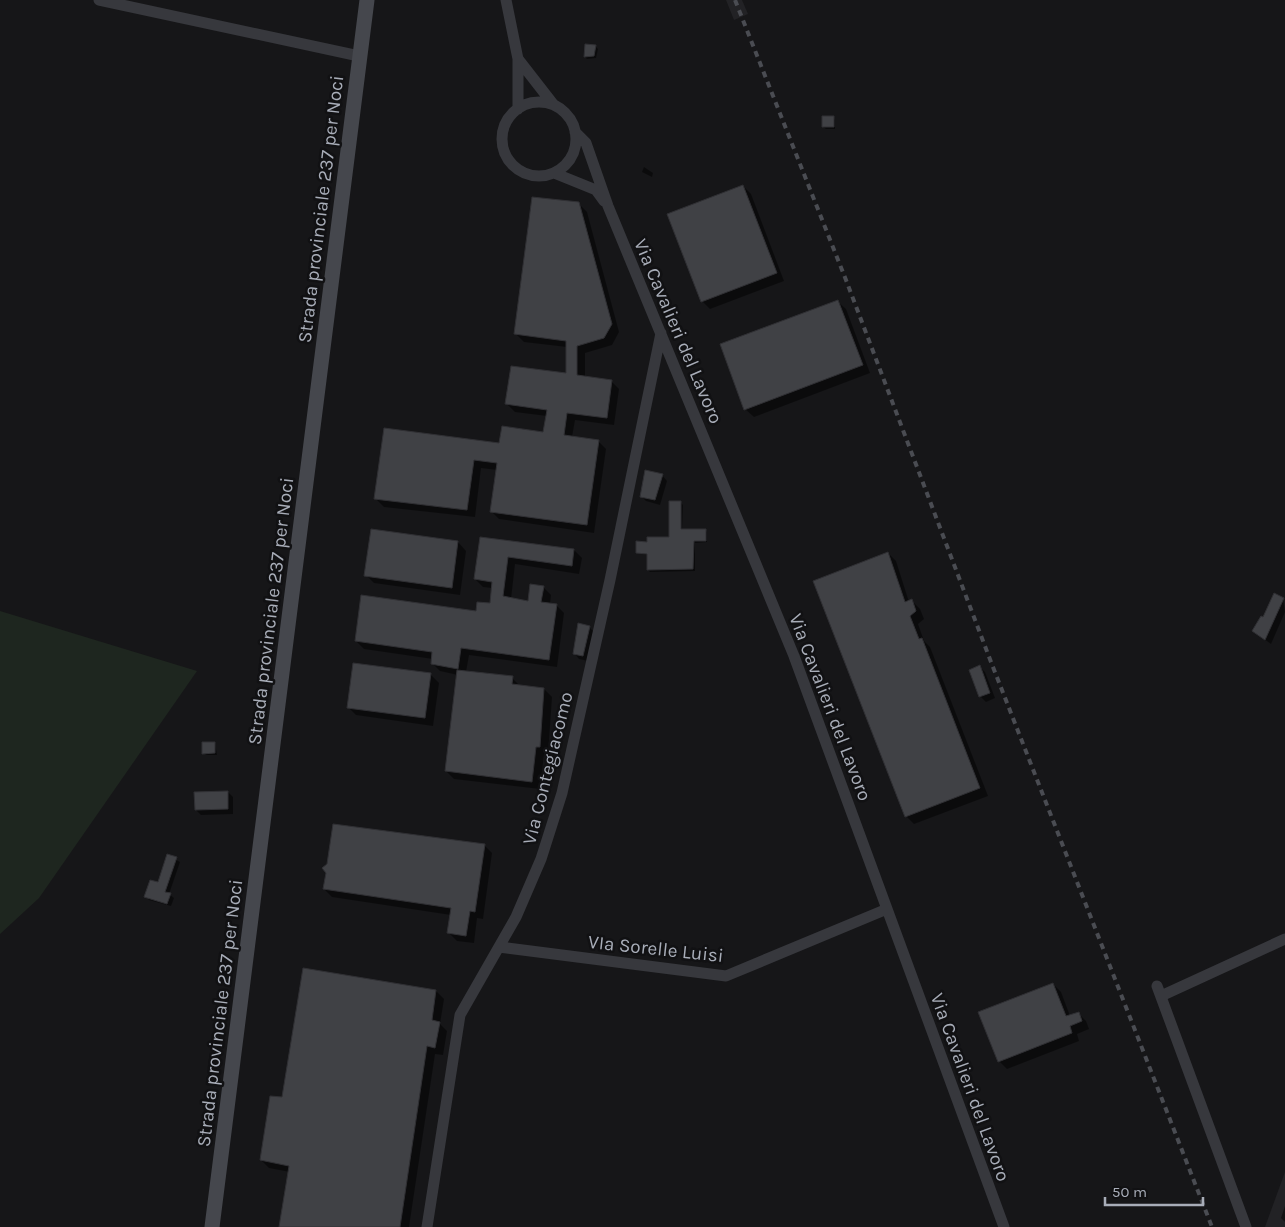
<svg xmlns="http://www.w3.org/2000/svg" width="1285" height="1227" viewBox="0 0 1285 1227" font-family="Karla,sans-serif">
<style>
.built{fill:#222225}
.green{fill:#1e261f}
.shadow{fill:#0007}
.building{fill:#404145;stroke:#303034}
.lines{fill:none;stroke-linecap:round;stroke-linejoin:round}
.minor{stroke:#37383d;stroke-width:11}
.secondary{stroke:#45474d;stroke-width:15}
.rail{stroke:#4a4c52;stroke-width:4;stroke-dasharray:6 5;stroke-linecap:butt}
.labels{text-anchor:middle;stroke-width:5;stroke-linejoin:round;paint-order:stroke}
.street-label{font-size:19px;fill:#a8adb8;stroke:#111113}
</style>
<rect width="100%" height="100%" fill="#161618"/>
<!-- built -->
<path class="built" d="M726 0H742L748 14 734 20Z
M1285 1172V1227H1265Z"/>
<!-- green -->
<path class="green" d="M0 611 197 671 39 898 0 934Z"/>
<!-- shadow -->
<path class="shadow" d="M595 46 598 49 596 58 587 59 585 57Z
M833 117 835 120V129H826L823 127Z
M644 167 653 173 652 177 642 172Z
M743 186 751 194 784 281 710 309 702 301Z
M579 204 587 212 619 332 612 345 585 353V377L611 381 619 389 614 425 575 420 572 437 598 441 606 449 594 533 499 519 491 511 497 470 481 468 475 517 384 507 376 499 500 445 544 433 547 416 515 412 507 404 567 375V347L524 342 516 334Z
M837 301 846 309 870 373 754 417 745 409Z
M662 475 667 481 660 505 646 501 641 496Z
M680 502 683 505 682 530H705L707 532V542L695 543V571L650 572 648 570V555L637 553 648 543 670 538Z
M372 531 458 542 466 551 460 595 374 583 366 575Z
M481 539 574 550 582 558 579 574 515 564 511 599 529 603 543 587 551 595 550 604 556 605 564 613 557 667 469 655 466 672 512 678 520 686 544 689 552 697 548 755 544 754 540 789 454 779 446 771 458 675 440 671 432 663 433 659 364 649 356 641 477 612 491 605 492 588 483 587 475 579Z
M888 553 896 561 909 602 912 601 920 609 924 619 918 624 924 641 930 647 988 796 914 824 906 816Z
M1283 599 1285 612 1271 644 1253 631Z
M589 627 594 632 588 661 579 659 574 653Z
M980 667 985 672 995 698 986 702 980 696 971 670Z
M431 675 439 683 433 726 356 715 348 707Z
M215 743 217 755H206L204 753Z
M228 792 233 797V814L201 815 196 810Z
M484 845 492 853 483 919 477 918 474 943 457 941 449 933 451 915 332 897 324 889Z
M168 855 180 862 169 894 174 898 171 906 149 900 146 896 158 884Z
M1053 984 1061 992 1070 1016 1078 1013 1086 1021 1089 1029 1077 1034 1079 1041 1007 1069 999 1061Z
M436 991 444 999 440 1024 447 1031 443 1055 435 1054 409 1227H280L290 1172 269 1168 261 1160 283 1099Z
M1285 1206V1222L1281 1218Z"/>
<!-- building -->
<path class="building" d="M585 44 596 45 594 56 584 57Z
M822 116H834V127H822Z
M743 185 777 273 701 302 667 214Z
M532 197 579 202 612 324 604 338 577 346V375L612 380 607 418 567 413 564 435 599 440 587 525 490 512 497 463 474 460 467 510 374 499 384 428 499 443 502 426 543 432 547 410 505 404 511 366 566 373V341L514 334Z
M838 300 863 365 744 410 720 344Z
M645 470 663 474 655 500 640 497Z
M669 501H681V529H706V541H694L693 569 647 570V554L636 553V541L647 542V537H669Z
M371 529 458 541 452 588 364 576Z
M480 537 574 549 572 566 508 557 503 596 528 601 530 584 544 586 541 602 557 604 549 660 461 648 458 669 431 664 432 652 355 641 361 595 476 611 477 602 490 603 492 582 474 579Z
M888 552 905 602 912 599 916 611 910 616 919 639 922 638 980 788 905 817 813 581Z
M1274 593 1284 598 1265 640 1252 631 1261 616 1263 617Z
M578 623 590 626 583 656 573 654Z
M353 663 431 673 425 718 347 708Z
M980 665 990 693 979 697 969 670Z
M457 670 513 676 512 684 544 688 540 747H536L532 782 445 771Z
M202 742H215V753L202 754Z
M228 791V809L195 810 194 792Z
M333 824 485 844 475 912 470 911 466 936 447 933 451 908 323 889 326 873 322 868 327 864Z
M167 854 177 857 165 892 171 893 167 904 144 897 150 880 158 882Z
M303 968 436 990 432 1020 440 1022 435 1048 427 1046 400 1227H279L289 1166 260 1160 270 1096 282 1097Z
M1053 983 1066 1016 1079 1012 1082 1021 1070 1026 1072 1033 998 1062 978 1012Z"/>
<g class="lines">
<!-- minor -->
<path class="minor" d="M99 0 359 56
M506 0 518 59V109
M518 59 553 104
M502 139a37 37 0 1 1 74 0a37 37 0 1 1-74 0Z
M575 132 586 143 608 206 794 656 1004 1227
M554 173 596 190 604 201
M499 947 726 976 887 909
M1157 986 1246 1227
M1161 996 1285 939
M427 1227 460 1015 516 917 541 859 562 793 610 580 661 333"/>
<!-- secondary -->
<path class="secondary" d="M212 1227 367 0"/>
<!-- rail -->
<path class="rail" d="M735 0 846 280 991 662 1212 1227"/>
</g>
<g class="labels">
<!-- street labels -->
<g class="street-label">
<text transform="translate(320 209) rotate(-83)" y="7">Strada provinciale 237 per Noci</text>
<text transform="translate(679 331) rotate(67)" y="7">Via Cavalieri del Lavoro</text>
<text transform="translate(270 611) rotate(-83)" y="7">Strada provinciale 237 per Noci</text>
<text transform="translate(831 707) rotate(69)" y="7">Via Cavalieri del Lavoro</text>
<text transform="translate(547 768) rotate(-76)" y="7">Via Contegiacomo</text>
<text transform="translate(656 948) rotate(6)" y="7">VIa Sorelle Luisi</text>
<text transform="translate(219 1013) rotate(-83)" y="7">Strada provinciale 237 per Noci</text>
<text transform="translate(971 1087) rotate(70)" y="7">Via Cavalieri del Lavoro</text>
</g>
</g>
<!-- scale -->
<path d="M1105 1197v8h98v-8" fill="none" stroke="#a8adb8" stroke-width="2.5"/>
<text x="1112" y="1197" font-size="15" fill="#a8adb8" stroke="#111113" stroke-width="4" paint-order="stroke">50 m</text>
</svg>
